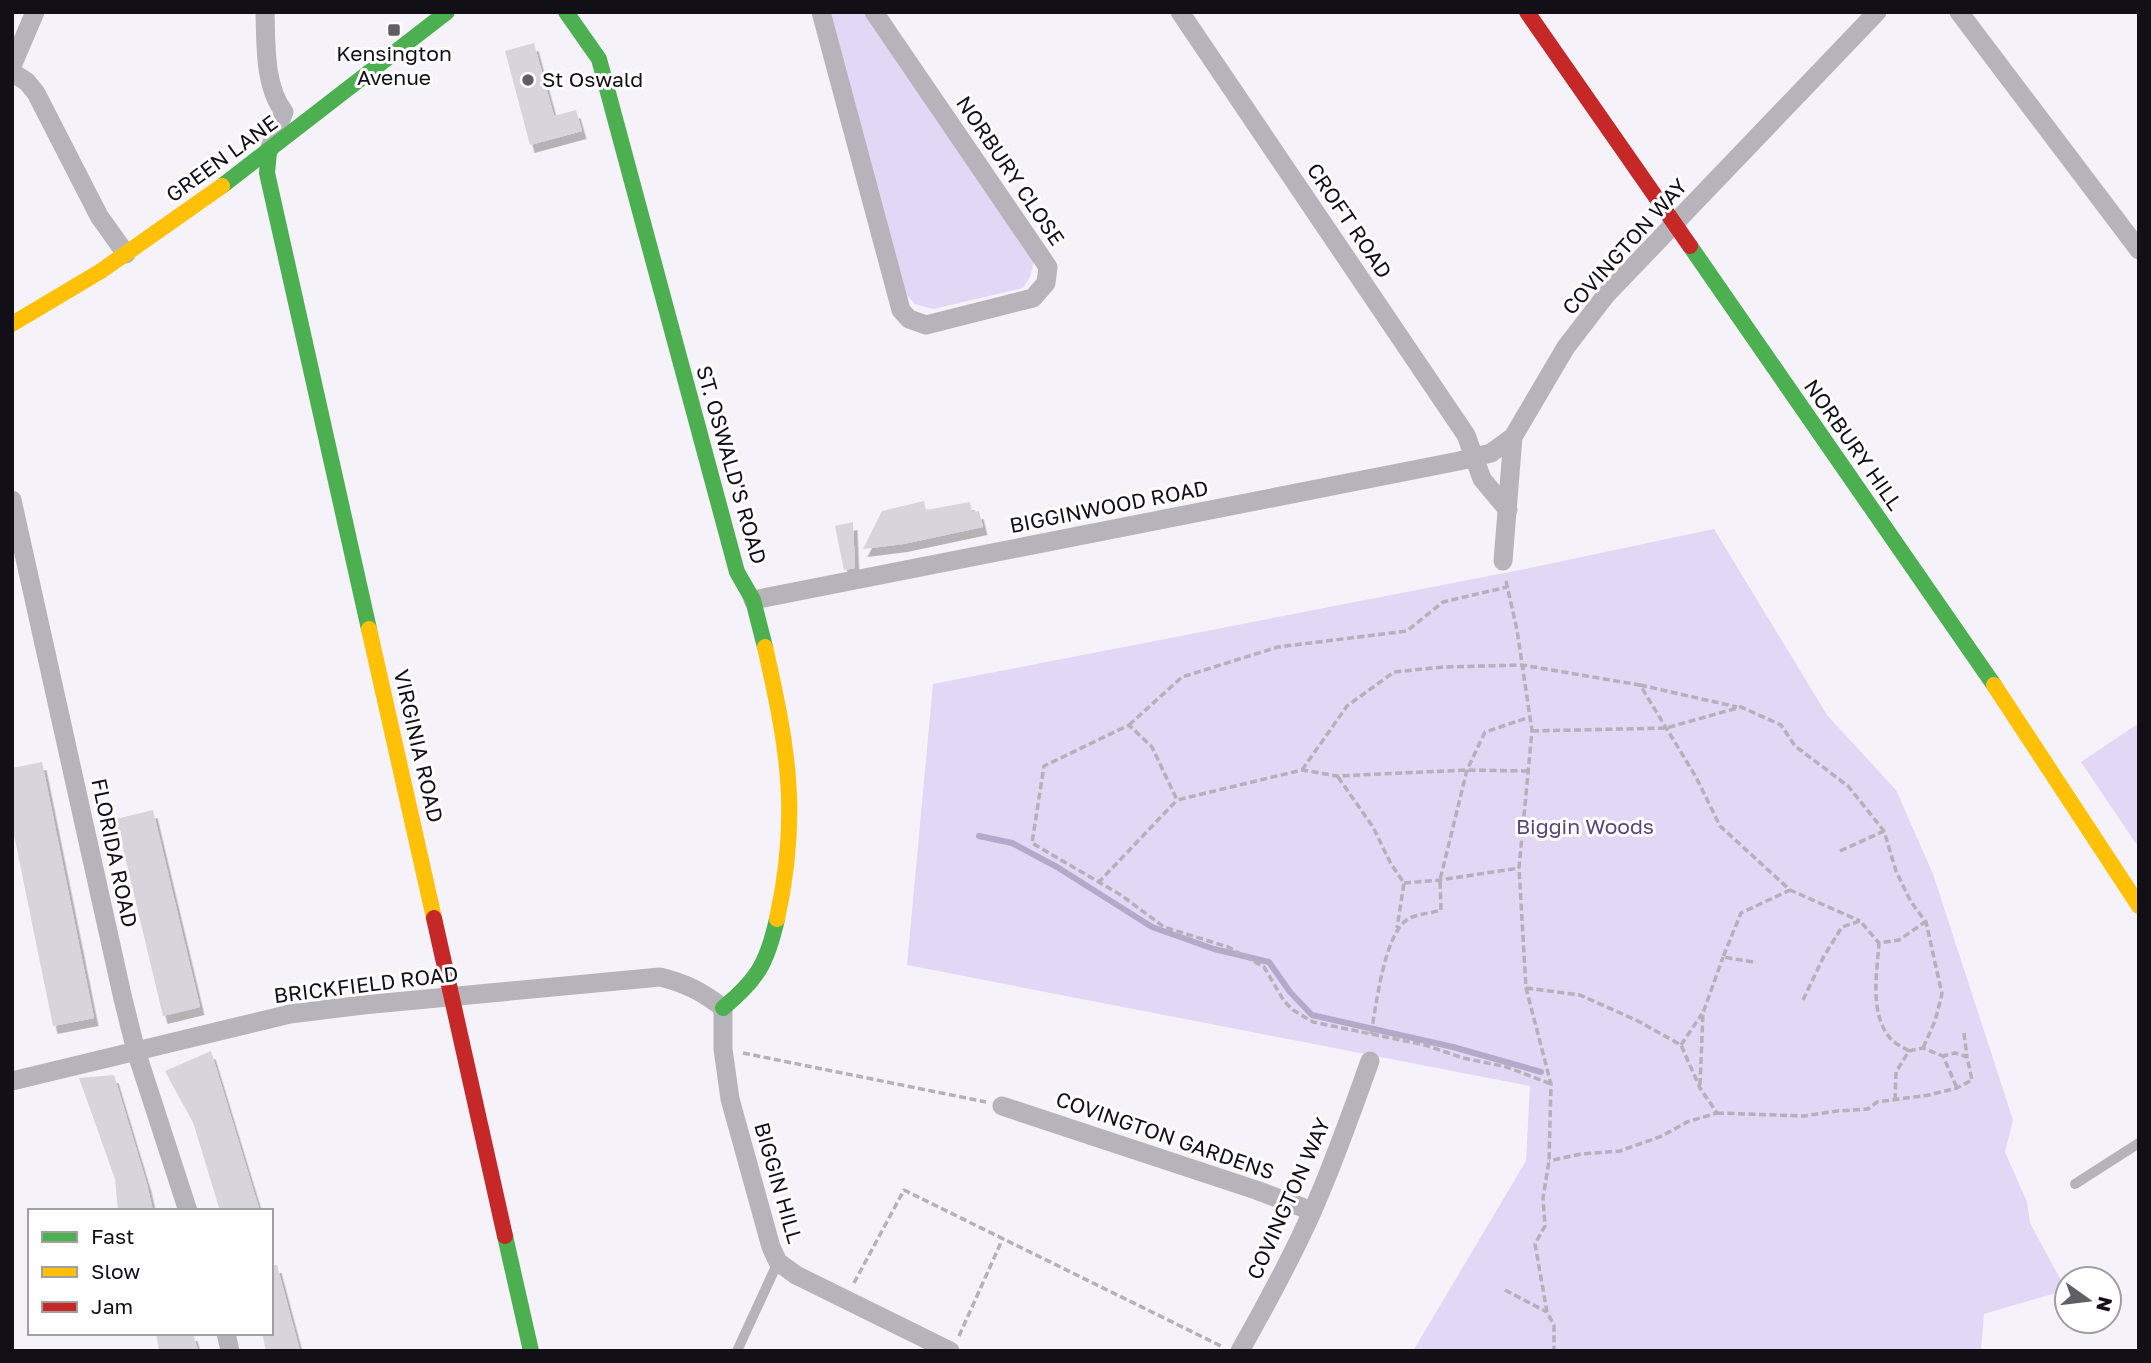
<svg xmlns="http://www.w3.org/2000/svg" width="2151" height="1363" viewBox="0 0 2151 1363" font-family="'Golos Text',sans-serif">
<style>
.green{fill:#e2d7f4}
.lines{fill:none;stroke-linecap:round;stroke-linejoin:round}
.stream{stroke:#b5a9ca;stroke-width:6}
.building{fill:#d7d4dc;filter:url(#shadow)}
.path{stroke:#b4b1b8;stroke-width:3.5;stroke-dasharray:7 3.5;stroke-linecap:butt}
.lane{stroke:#b6b4ba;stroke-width:10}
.street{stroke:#b6b4ba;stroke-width:19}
.fast{stroke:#4caf50;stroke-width:16}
.slow{stroke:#ffc107;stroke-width:16}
.jam{stroke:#c62828;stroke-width:16}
.poi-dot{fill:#615e66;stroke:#fff;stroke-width:2.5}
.labels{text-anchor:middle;stroke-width:6;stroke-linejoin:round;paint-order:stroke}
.poi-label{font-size:21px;fill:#120f16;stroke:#fff}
.street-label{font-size:21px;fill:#120f16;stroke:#fff}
.park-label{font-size:21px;fill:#5b437d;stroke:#fff}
</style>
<defs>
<filter id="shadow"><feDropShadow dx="4.5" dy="8" stdDeviation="0" flood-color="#0004"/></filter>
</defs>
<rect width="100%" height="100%" fill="#f5f2fa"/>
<!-- green -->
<path class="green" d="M830 12H864L1034 261 1030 277 1023 288 933 309 915 304 905 293Z
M1714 529 1827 715 1896 790 1933 874 2013 1120 2005 1152 2027 1202 2030 1223 2066 1290 1984 1314 1981 1351H1413L1526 1161 1530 1086 907 965 933 684 1520 570Z
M2139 723V848L2081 762Z"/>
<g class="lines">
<!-- stream -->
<path class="stream" d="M979 836 1012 843 1057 867 1152 927 1214 949 1269 962 1290 992 1312 1015 1453 1047 1541 1072"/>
</g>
<!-- building -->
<path class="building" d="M534 43 554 116 576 110 582 131 530 145 505 51Z
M924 501 926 510 970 502 972 512 979 511 983 527 903 544 863 549 882 511Z
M853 522 855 568 844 570 835 526Z
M42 762 94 1018 53 1026 12 825V768Z
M153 810 200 1007 163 1016 116 819Z
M211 1051 254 1192 260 1211H220L193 1122 165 1071Z
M114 1075 147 1184 153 1211H118L115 1179 79 1078Z
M271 1265H277L300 1351H266L262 1333H271Z
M156 1333H193L198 1351H159Z"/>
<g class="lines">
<!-- path -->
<path class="path" d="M1506 581 1517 630 1532 731 1519 868 1526 988 1551 1084 1549 1161 1543 1198 1545 1226 1535 1244 1547 1312 1554 1325V1351
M1640 685 1737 707
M1129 725 1182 677 1278 647 1407 631 1443 602 1507 587
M1532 731 1666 728 1741 707 1781 725 1795 746 1848 786 1884 831 1896 871 1911 902 1926 922 1942 994 1935 1021 1923 1048
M1302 770 1347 706 1394 672 1443 667 1522 665 1640 685 1696 777 1720 826 1790 890 1860 921
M1528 771 1467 770 1337 776 1302 770 1177 800 1152 747 1129 725 1044 766 1032 843 1121 895 1164 927 1228 947 1264 967 1284 1001 1293 1010 1313 1022 1425 1045 1463 1058 1507 1067 1551 1084
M1338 777 1373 827 1391 864 1404 883 1397 928
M1840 851 1884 831
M1098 883 1177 800
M1404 883 1440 880 1519 868
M1753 962 1723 957 1741 913 1790 890
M1526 988 1580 995 1638 1021 1681 1045 1700 1088 1717 1113 1687 1122 1662 1136 1620 1151 1581 1154 1549 1161
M1803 1000 1824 956 1842 927 1860 921 1879 943
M1964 1033 1967 1057
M1371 1034C1376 1008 1384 930 1410 918 1419 914 1431 913 1441 910L1440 880 1467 770 1485 732 1530 717
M1681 1045 1702 1014
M1909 1051C1903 1047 1895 1044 1891 1039 1869 1015 1877 973 1879 943L1899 940 1925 922
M743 1053 986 1102
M1700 1085 1703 1013 1723 957
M1895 1100 1896 1072 1909 1051 1923 1048 1943 1056 1957 1088
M1717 1113 1804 1116 1837 1111 1868 1109 1877 1102 1929 1095 1957 1088 1972 1080 1967 1057 1955 1053 1943 1056
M854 1283 904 1190 1223 1347
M1505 1290 1547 1312
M959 1336 1003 1238"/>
<!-- lane -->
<path class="lane" d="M2075 1184 2139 1143
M737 1351 778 1262"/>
<!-- street -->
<path class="street" d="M265 12C266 43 264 86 284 112L269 150
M821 12 901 310 909 319 926 325 1033 298 1046 283 1048 267 874 12
M1180 12 1466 435 1482 479 1508 510
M1959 12 2139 250
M12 66 35 12
M12 72 27 82 36 93 99 216 126 254
M12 500 123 999 136 1051 188 1211
M1503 561 1513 437 1566 347 1606 295 1877 12
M753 600 1459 461 1491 453 1513 437
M12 1081 290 1014 363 1005 660 977C685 983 703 992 723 1008V1049L730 1099 771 1247 778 1262 796 1275 950 1351
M1002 1106 1256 1190 1312 1211
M226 1333 230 1351
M1240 1351C1266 1305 1291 1259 1312 1212 1334 1163 1352 1111 1370 1061"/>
<!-- fast -->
<path class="fast" d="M566 12 599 59 737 572 753 600 765 647
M269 151 267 173 369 629
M222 186 447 12
M1690 246 1994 685
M723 1008C758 979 767 963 777 919
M505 1236 531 1351"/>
<!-- slow -->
<path class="slow" d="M12 324 101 271 222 186
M369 629 434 918
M765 647C788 748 800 815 777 919
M1994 685 2139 906"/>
<!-- jam -->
<path class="jam" d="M1527 12 1690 246
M434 918 505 1236"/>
</g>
<!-- markers -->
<g class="poi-dot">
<rect x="387" y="23" width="14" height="14" rx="3.5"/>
<circle cx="528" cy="80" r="7"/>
</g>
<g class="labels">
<!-- poi labels -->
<g class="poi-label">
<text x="394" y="61">Kensington<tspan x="394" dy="24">Avenue</tspan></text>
<text x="542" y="87" text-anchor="start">St Oswald</text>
</g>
<!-- street labels -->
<g class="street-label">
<text transform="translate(222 159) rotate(-36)" y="7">GREEN LANE</text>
<text transform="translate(1010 171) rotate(56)" y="7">NORBURY CLOSE</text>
<text transform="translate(1349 221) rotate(56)" y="7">CROFT ROAD</text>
<text transform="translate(1625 247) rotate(-48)" y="7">COVINGTON WAY</text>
<text transform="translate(1853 445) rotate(55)" y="7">NORBURY HILL</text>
<text transform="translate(731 465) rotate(74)" y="7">ST. OSWALD'S ROAD</text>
<text transform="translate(1109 507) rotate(-11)" y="7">BIGGINWOOD ROAD</text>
<text transform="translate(418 746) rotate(77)" y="7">VIRGINIA ROAD</text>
<text transform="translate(114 853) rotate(78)" y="7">FLORIDA ROAD</text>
<text transform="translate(366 985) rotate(-7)" y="7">BRICKFIELD ROAD</text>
<text transform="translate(1165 1136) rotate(19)" y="7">COVINGTON GARDENS</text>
<text transform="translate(778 1183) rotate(74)" y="7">BIGGIN HILL</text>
<text transform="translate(1289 1199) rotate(-66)" y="7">COVINGTON WAY</text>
</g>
<!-- park labels -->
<g class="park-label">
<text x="1585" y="834">Biggin Woods</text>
</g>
</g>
<!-- border -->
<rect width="2151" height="1363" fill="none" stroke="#120f16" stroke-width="28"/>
<!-- legend -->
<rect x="28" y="1209" width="245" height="126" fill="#ffffff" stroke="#a09fa2" stroke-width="2"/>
<rect x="42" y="1232" width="35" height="10" fill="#4caf50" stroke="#a09fa2" stroke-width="2"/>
<text x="91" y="1244" font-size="21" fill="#120f16">Fast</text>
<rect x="42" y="1267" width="35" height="10" fill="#ffc107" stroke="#a09fa2" stroke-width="2"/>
<text x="91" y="1279" font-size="21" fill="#120f16">Slow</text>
<rect x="42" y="1302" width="35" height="10" fill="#c62828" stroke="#a09fa2" stroke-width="2"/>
<text x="91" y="1314" font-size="21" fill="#120f16">Jam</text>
<!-- north arrow -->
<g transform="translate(2088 1300) rotate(104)"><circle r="33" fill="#ffffff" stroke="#a09fa2" stroke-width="2"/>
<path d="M0-5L12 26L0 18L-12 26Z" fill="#615e66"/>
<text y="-10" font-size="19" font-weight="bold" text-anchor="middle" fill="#120f16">N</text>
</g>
</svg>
